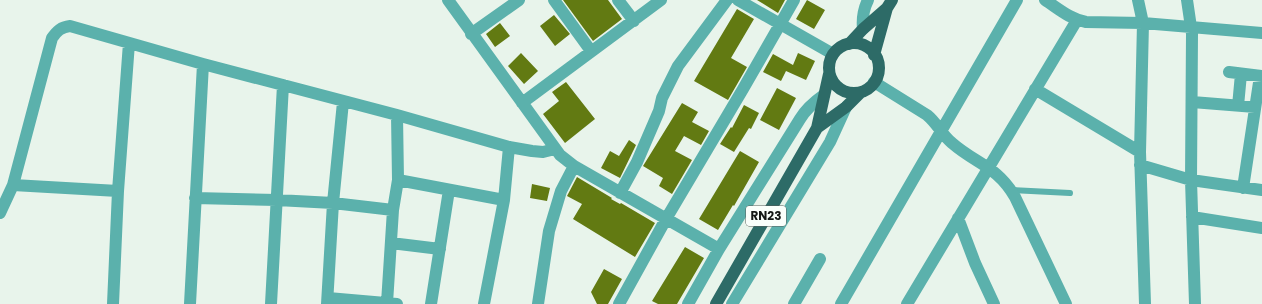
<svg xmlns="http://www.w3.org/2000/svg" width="1262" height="304" viewBox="0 0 1262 304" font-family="Poppins,sans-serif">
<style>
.building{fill:#627a12}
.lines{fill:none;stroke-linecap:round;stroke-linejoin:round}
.lane{stroke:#5bb1ac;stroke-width:6}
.street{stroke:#5bb1ac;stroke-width:12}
.primary{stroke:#2d6b67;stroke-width:12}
.labels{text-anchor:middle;stroke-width:3.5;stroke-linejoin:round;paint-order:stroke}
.shield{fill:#fafffb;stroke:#595d5a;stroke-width:1}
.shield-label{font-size:12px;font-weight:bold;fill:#141815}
</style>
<rect width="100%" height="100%" fill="#e8f4eb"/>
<!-- building -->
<path class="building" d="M563 0H608L622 19 593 41Z
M757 0H785L778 13Z
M807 0 825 10 814 29 796 19Z
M737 9 754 19 731 58 747 67 728 100 694 81Z
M554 15 570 34 555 46 540 26Z
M500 23 510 36 495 47 486 34Z
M521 53 538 71 524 84 508 66Z
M798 53 815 61 806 80 786 71 781 81 763 72 773 54 793 65Z
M566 82 595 119 565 143 543 114 559 101 552 92Z
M777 88 796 98 779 130 760 120Z
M682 103 698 112 692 122 709 131 701 145 684 136 675 151 692 160 672 194 659 186 663 178 643 166Z
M744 105 759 113 751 129 749 128 734 152 720 144 731 127 732 128Z
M629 140 636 145 620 178 601 168 610 151 619 156Z
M740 151 759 162 734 206 733 205 718 230 699 219Z
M577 177 612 198 611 199 620 204 621 203 655 223 635 257 573 219 582 204 567 196Z
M532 184 550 188 547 201 530 198Z
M685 247 704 258 677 304H658L652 301Z
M604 269 622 279 608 304H597L591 292Z"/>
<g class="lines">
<!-- lane -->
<path class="lane" d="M1011 190 1070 193"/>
<!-- street -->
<path class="street" d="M448 0 560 155 574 166 719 249
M554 0 591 51
M618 0 634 21
M738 0 833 54
M1045 0C1059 9 1070 19 1086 22L1143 23 1262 33
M1138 0 1143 23 1140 152 1145 304
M1187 0 1192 34 1191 180 1195 304
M863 29C862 19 863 10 868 0
M471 34 519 0
M1229 72 1262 76
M874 82 927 115C937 123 942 135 952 143 976 164 997 166 1015 197L1066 304
M1035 89 1140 152
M1192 102 1255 107
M522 103 661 0
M1238 106 1241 74
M1140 165 1191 180 1262 190
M398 180 504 200
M1243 188 1260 76
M118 191 13 185 52 38C57 31 61 27 70 26L203 64 397 115 509 147 532 151 543 152 555 149
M620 193 637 162 659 111 662 98 678 66 727 0
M195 198 277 200 333 203 393 210
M0 213 13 185
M1192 217 1262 228
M958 218 975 263 994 304
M391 243 440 249
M328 298 397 304
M387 303 393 210 398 180 397 115
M113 304 118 191 129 43
M190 304 203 64
M271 304 283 85
M327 304 333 203 343 102
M431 304 449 190
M484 304 504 200 509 147
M538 304 549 231 561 191 574 166
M619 304 666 219 743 89 794 0
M688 304 719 249 800 119C806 109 814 102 824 95
M732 304 830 142 846 107
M794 304 820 259
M841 304 1017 0
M907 304 1077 20"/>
<!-- primary -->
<path class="primary" d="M829 68a25 25 0 1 1 50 0a25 25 0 1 1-50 0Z
M849 44 863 29 887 8
M874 55 887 8 892 0
M817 128 846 107 861 92
M716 304 817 128 829 74"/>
</g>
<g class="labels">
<!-- shield labels -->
<rect class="shield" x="746" y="206" width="40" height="20" rx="3"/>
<g class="shield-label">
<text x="766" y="220">RN23</text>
</g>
</g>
</svg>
